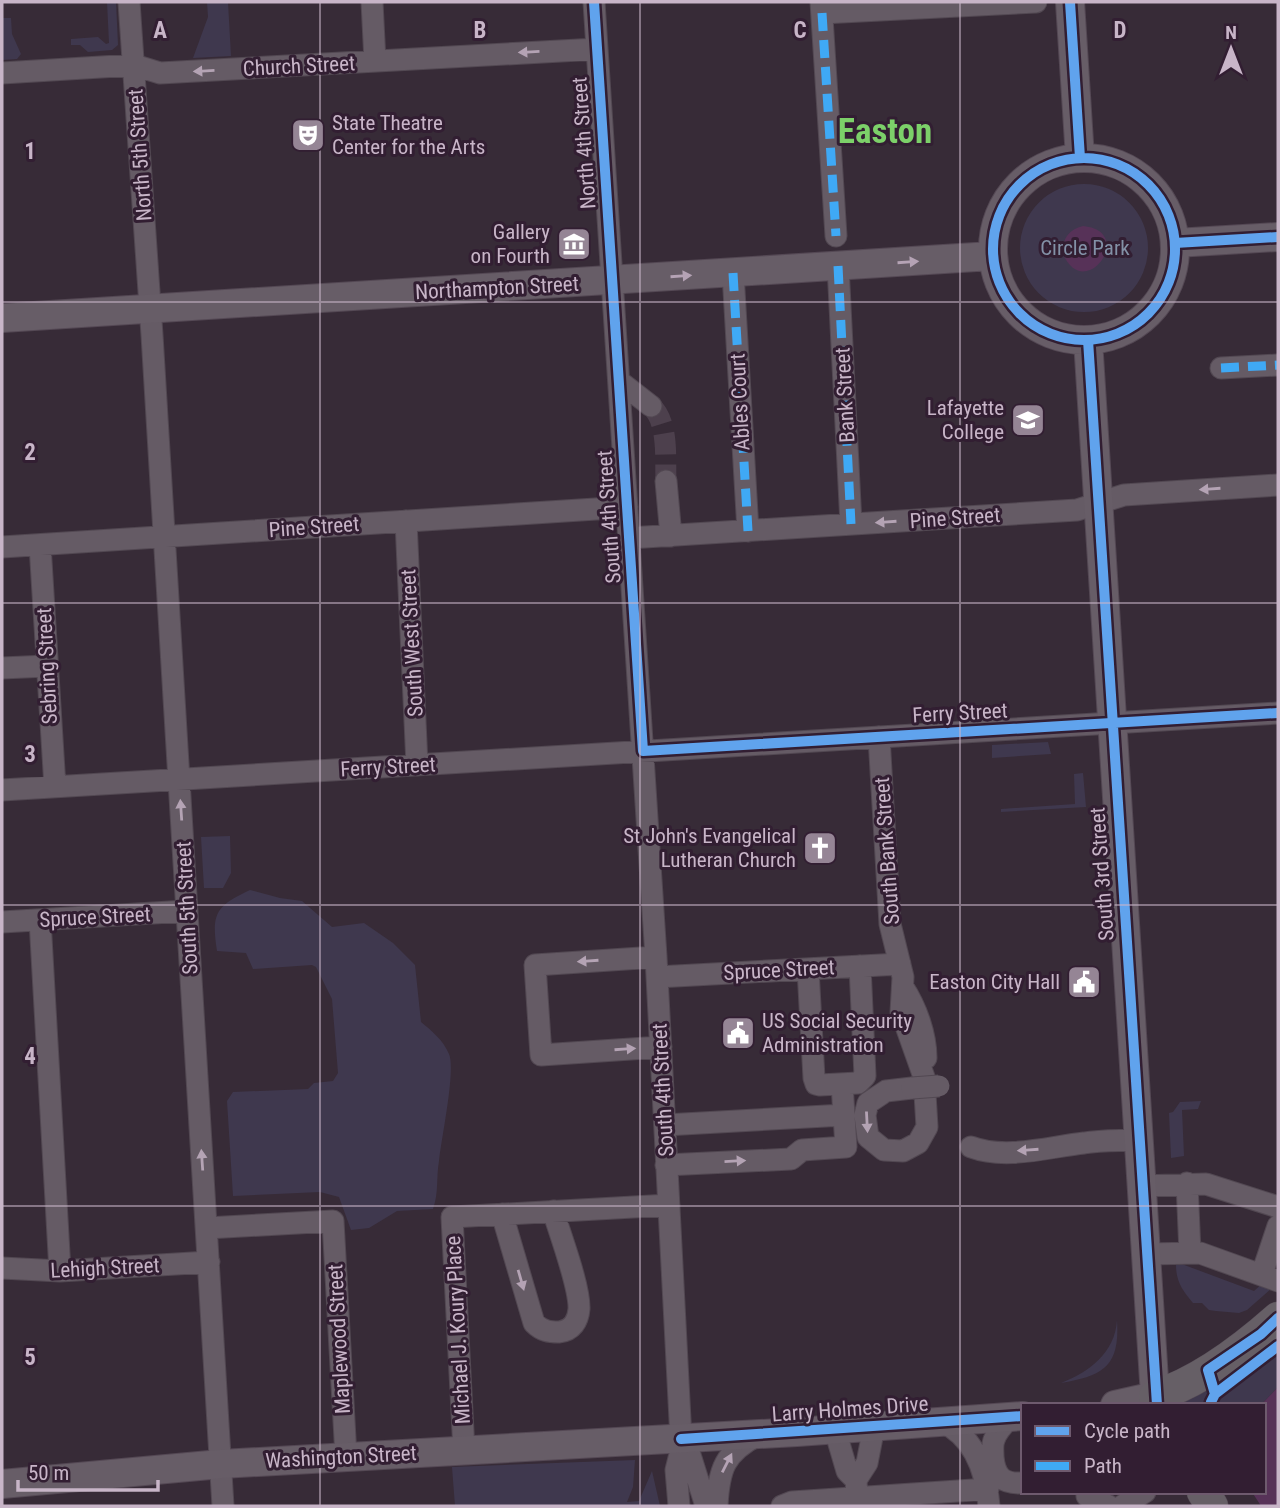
<svg xmlns="http://www.w3.org/2000/svg" width="1280" height="1508" viewBox="0 0 1280 1508" font-family="'Roboto Condensed',sans-serif">
<style>
.green{fill:#3f384e}
.water{fill:#573258}
.pier{fill:#372b37}
.lines{fill:none;stroke-linecap:round;stroke-linejoin:round}
.minor-tunnel{stroke:#4d404d;stroke-width:21;stroke-dasharray:21 10;stroke-linecap:butt}
.minor-casing{stroke:#524852;stroke-width:23}
.major-casing{stroke:#544854;stroke-width:30}
.highway-casing{stroke:#534853;stroke-width:33}
.minor{stroke:#655b65;stroke-width:21}
.major{stroke:#675d67;stroke-width:28}
.highway{stroke:#665f66;stroke-width:32}
.minor-bridge-casing{stroke:#524852;stroke-width:23;stroke-linecap:butt}
.minor-bridge{stroke:#655b65;stroke-width:21}
.quiet{stroke:#3fa9f5;stroke-width:9;stroke-dasharray:18 9;stroke-linecap:butt}
.cycleway-casing{stroke:#321e32;stroke-width:15}
.cycleway{stroke:#60a3ed;stroke-width:10}
.oneway{fill:#b4a3b4}
.oneway2{fill:#b5a3b5}
.grid{fill:none;stroke:#c8b5c8;stroke-width:2;stroke-opacity:0.55}
.labels{text-anchor:middle;stroke-width:6;stroke-linejoin:round;paint-order:stroke}
.street-label{font-size:21px;fill:#c8b5c8;stroke:#321e32}
.poi-label{font-size:21px;fill:#c8b5c8;stroke:#321e32;text-anchor:end}
.park-label{font-size:21px;fill:#8391a7;stroke:#321e32}
.town-label{font-size:35px;font-weight:bold;fill:#7cd069;stroke:#321e32}
.grid-label{font-size:23px;text-anchor:middle;font-weight:bold;fill:#c8b5c8;stroke:#321e32;stroke-width:6;stroke-linejoin:round;paint-order:stroke}
</style>
<rect width="100%" height="100%" fill="#372b37"/>
<!-- green -->
<path class="green" d="M107 2H116L118 45 112 50 88 52 80 45H71V39L98 37 106 44 109 43Z
M207 2H228L231 56 193 58 208 17Z
M2 18H11L12 34 21 54 17 59 2 60Z
M1020 248a64 64 0 1 1 128 0a64 64 0 1 1-128 0Z
M1048 742 1051 754 992 758V745Z
M1083 773 1086 807 1001 812V809L1075 804 1074 774Z
M230 836 231 873 223 888H204L201 837Z
M250 890 280 898 302 901 332 927 364 923 393 943 415 965 421 1022C432 1031 443 1040 449 1054 456 1070 441 1140 439 1161 436 1178 439 1192 433 1209L397 1211 369 1228 351 1230 339 1197 320 1192 233 1196 227 1101 233 1092 308 1089 314 1083 333 1081 338 1073 332 999 316 967 312 965 253 969 246 953 217 951C211 913 216 906 250 890Z
M1201 1101 1198 1109 1182 1110 1184 1156 1171 1158 1169 1113 1173 1112 1180 1102Z
M1179 1263 1254 1291 1264 1282 1273 1287 1247 1310 1239 1313 1216 1311 1209 1310 1202 1303H1193C1183 1291 1176 1282 1176 1265Z
M1278 1318V1387L1261 1405H1157Z
M1117 1320C1120 1366 1104 1376 1061 1383 1089 1372 1115 1353 1117 1320Z
M635 1460 633 1487 627 1502 639 1501 652 1471 660 1506H455L452 1467Z"/>
<!-- water -->
<path class="water" d="M1083 226C1137 231 1085 304 1063 254 1062 239 1068 230 1083 226Z
M1278 1387V1506H1180L1190 1492H1264V1405H1261Z"/>
<!-- pier -->
<path class="pier" d="M1186 1492H1252L1261 1506H1176Z"/>
<g class="lines">
<!-- minor-tunnel -->
<path class="minor-tunnel" d="M651 406C669 422 665 458 666 481"/>
<!-- minor casing -->
<g class="minor-casing">
<path id="minor" d="M129 2 152 335 223 1506
M372 2 375 61
M594 2 656 957 681 1439 680 1454 676 1470 679 1506
M821 2 836 236
M822 13 1036 2
M2 73 134 65 160 73 597 49
M838 266 851 524
M733 273 748 531
M1221 368 1278 365
M619 381 651 406
M666 481 671 536
M406 521 417 765
M629 538 1077 510 1124 495 1278 485
M40 545 55 787
M2 547 627 507
M2 668 47 666
M879 737 890 924 903 977 901 1012 924 1077 927 1127 918 1143 903 1151 884 1150 868 1137 865 1115 868 1103 886 1091 912 1088
M2 790 1278 713
M40 920 60 1271
M2 922 187 911
M656 957 535 965 541 1055 661 1047
M808 969 814 1078 816 1084 820 1085 858 1083 865 1076 860 966
M657 977 900 964
M903 987C916 1007 926 1034 926 1058
M665 1125 844 1115
M971 1147C1006 1160 1048 1147 1084 1143 1102 1140 1120 1141 1138 1140
M666 1165 791 1159 802 1150 846 1147 842 1084
M1187 1183 1190 1253
M1141 1186 1206 1184 1278 1207
M502 1214 534 1323C542 1331 549 1332 559 1332 572 1331 578 1321 579 1309 580 1287 560 1234 553 1211
M207 1228 333 1221 346 1457
M1146 1254 1200 1253 1278 1281
M2 1268 60 1271 209 1262
M1262 1274 1278 1226
M1011 1417C1004 1424 997 1430 994 1440 992 1445 993 1451 993 1457 995 1477 1003 1484 1023 1483
M942 1422C975 1437 986 1472 989 1506
M835 1430 847 1471 856 1480 857 1498
M682 1441 690 1455 706 1506
M464 1451 452 1217 669 1205
M856 1480 867 1463 874 1427
M1087 1496 1109 1506
M717 1506C719 1469 724 1453 758 1435
M782 1506 792 1502 988 1489
M1122 1506 1145 1492"/>
</g>
<!-- major casing -->
<g class="major-casing">
<path id="major" d="M1070 2 1080 158
M993 249a91 91 0 1 1 182 0a91 91 0 1 1-182 0Z
M1175 243 1278 237
M2 318 992 256
M1088 340 1155 1396 1115 1405
M2 1484 221 1464 797 1432 1023 1416"/>
</g>
<!-- highway casing -->
<g class="highway-casing">
<path id="highway" d="M1157 1405 1155 1396C1200 1382 1243 1349 1278 1318
M1203 1492 1212 1506"/>
</g>
<!-- minor -->
<use href="#minor" class="minor"/>
<!-- major -->
<use href="#major" class="major"/>
<!-- highway -->
<use href="#highway" class="highway"/>
<!-- minor-bridge casing -->
<g class="minor-bridge-casing">
<path id="minor-bridge" d="M912 1088 939 1086"/>
</g>
<!-- minor-bridge -->
<use href="#minor-bridge" class="minor-bridge"/>
<!-- quiet -->
<path class="quiet" d="M822 13 836 236
M838 266 851 524
M733 273 748 531
M1221 368 1278 365"/>
<!-- cycleway casing -->
<g class="cycleway-casing">
<path id="cycleway" d="M594 2 643 751 1278 713
M1070 2 1080 158
M993 249a91 91 0 1 1 182 0a91 91 0 1 1-182 0Z
M1175 243 1278 237
M1088 340 1157 1405
M1215 1394 1208 1370 1261 1334 1278 1318
M1211 1402 1215 1394 1278 1346
M681 1439 1023 1416"/>
</g>
<!-- cycleway -->
<use href="#cycleway" class="cycleway"/>
</g>
<!-- one-way arrows -->
<defs><path id="oneway-solid" d="M-6-.8H1V-3.2L6.5 0L1 3.2V.8H-6Z" transform="scale(1.75)"/></defs>
<g class="oneway">
<use href="#oneway-solid" transform="translate(529 52) rotate(177)"/>
<use href="#oneway-solid" transform="translate(204 71) rotate(177)"/>
<use href="#oneway-solid" transform="translate(1210 489) rotate(176)"/>
<use href="#oneway-solid" transform="translate(886 522) rotate(176)"/>
<use href="#oneway-solid" transform="translate(181 810) rotate(-94)"/>
<use href="#oneway-solid" transform="translate(588 961) rotate(176)"/>
<use href="#oneway-solid" transform="translate(625 1049) rotate(-4)"/>
<use href="#oneway-solid" transform="translate(867 1122) rotate(87)"/>
<use href="#oneway-solid" transform="translate(1028 1150) rotate(176)"/>
<use href="#oneway-solid" transform="translate(202 1160) rotate(-94)"/>
<use href="#oneway-solid" transform="translate(735 1161) rotate(-3)"/>
<use href="#oneway-solid" transform="translate(521 1280) rotate(74)"/>
<use href="#oneway-solid" transform="translate(727 1463) rotate(-63)"/>
</g>
<g class="oneway2">
<use href="#oneway-solid" transform="translate(908 262) rotate(-4)"/>
<use href="#oneway-solid" transform="translate(681 276) rotate(-4)"/>
</g>
<!-- grid -->
<path class="grid" d="M320 2V1506M640 2V1506M960 2V1506M2 302H1278M2 603H1278M2 905H1278M2 1206H1278"/>
<!-- icons -->
<defs>
<g id="theatre-square" transform="scale(1.75)"><rect x="-9" y="-9" width="18" height="18" rx="4" fill="#958595" stroke="#321e32"/><path d="M-5-5.5Q0-4 5-5.5V0Q5 5 0 6Q-5 5-5 0ZM-3.3-2.5H-1v1.5H-3.3ZM1-2.5H3.3v1.5H1ZM-2.8 1Q0 5.5 2.8 1Z" fill="#fff"/></g>
<g id="museum-square" transform="scale(1.75)"><rect x="-9" y="-9" width="18" height="18" rx="4" fill="#958595" stroke="#321e32"/><path d="M0-6L6-3V-2H-6V-3ZM-5-1h2V3h-2ZM-1-1h2V3h-2ZM3-1h2V3H3ZM-6 4H6V6H-6Z" fill="#fff"/></g>
<g id="university-square" transform="scale(1.75)"><rect x="-9" y="-9" width="18" height="18" rx="4" fill="#958595" stroke="#321e32"/><path d="M0-5L7-2L0 1L-7-2ZM-4 1L0 2.5L4 1V4Q0 6-4 4Z" fill="#fff"/></g>
<g id="church-square" transform="scale(1.75)"><rect x="-9" y="-9" width="18" height="18" rx="4" fill="#958595" stroke="#321e32"/><path d="M-1.2-6h2.4v3.5h3.3v2.4h-3.3V6h-2.4V-.1h-3.3v-2.4h3.3Z" fill="#fff"/></g>
<g id="civic-square" transform="scale(1.75)"><rect x="-9" y="-9" width="18" height="18" rx="4" fill="#958595" stroke="#321e32"/><path d="M-.6-6.5H3V-4.5H.6V-3L4-1V1h2V6H-6V1h2V-1L-.6-3ZM-1.2 2.5V6h2.4V2.5Z" fill="#fff"/></g>
</defs>
<g fill-rule="evenodd">
<use href="#theatre-square" x="308" y="135"/>
<use href="#museum-square" x="574" y="244"/>
<use href="#university-square" x="1028" y="420"/>
<use href="#church-square" x="820" y="848"/>
<use href="#civic-square" x="1084" y="982"/>
<use href="#civic-square" x="738" y="1033"/>
</g>
<g class="labels">
<!-- street labels -->
<g class="street-label">
<text transform="translate(299 66) rotate(-3)" y="7">Church Street</text>
<text transform="translate(584 143) rotate(-94)" y="7">North 4th Street</text>
<text transform="translate(140 155) rotate(-94)" y="7">North 5th Street</text>
<text transform="translate(497 288) rotate(-3)" y="7">Northampton Street</text>
<text transform="translate(845 395) rotate(-93)" y="7">Bank Street</text>
<text transform="translate(740 402) rotate(-93)" y="7">Ables Court</text>
<text transform="translate(609 517) rotate(-94)" y="7">South 4th Street</text>
<text transform="translate(955 518) rotate(-4)" y="7">Pine Street</text>
<text transform="translate(314 527) rotate(-4)" y="7">Pine Street</text>
<text transform="translate(412 643) rotate(-93)" y="7">South West Street</text>
<text transform="translate(47 666) rotate(-93)" y="7">Sebring Street</text>
<text transform="translate(960 713) rotate(-3)" y="7">Ferry Street</text>
<text transform="translate(388 767) rotate(-3)" y="7">Ferry Street</text>
<text transform="translate(887 851) rotate(-94)" y="7">South Bank Street</text>
<text transform="translate(1102 874) rotate(-94)" y="7">South 3rd Street</text>
<text transform="translate(187 908) rotate(-93)" y="7">South 5th Street</text>
<text transform="translate(95 917) rotate(-3)" y="7">Spruce Street</text>
<text transform="translate(779 970) rotate(-3)" y="7">Spruce Street</text>
<text transform="translate(663 1090) rotate(-93)" y="7">South 4th Street</text>
<text transform="translate(105 1268) rotate(-3)" y="7">Lehigh Street</text>
<text transform="translate(458 1330) rotate(-93)" y="7">Michael J. Koury Place</text>
<text transform="translate(339 1339) rotate(-93)" y="7">Maplewood Street</text>
<text transform="translate(850 1409) rotate(-4)" y="7">Larry Holmes Drive</text>
<text transform="translate(341 1457) rotate(-3)" y="7">Washington Street</text>
</g>
<!-- poi labels -->
<g class="poi-label">
<text x="332" y="130" text-anchor="start">State Theatre<tspan x="332" dy="24">Center for the Arts</tspan></text>
<text x="550" y="239">Gallery<tspan x="550" dy="24">on Fourth</tspan></text>
<text x="1004" y="415">Lafayette<tspan x="1004" dy="24">College</tspan></text>
<text x="796" y="843">St John's Evangelical<tspan x="796" dy="24">Lutheran Church</tspan></text>
<text x="1060" y="989">Easton City Hall</text>
<text x="762" y="1028" text-anchor="start">US Social Security<tspan x="762" dy="24">Administration</tspan></text>
</g>
<!-- park labels -->
<g class="park-label">
<text x="1085" y="255">Circle Park</text>
</g>
<!-- town labels -->
<g class="town-label">
<text x="885" y="143">Easton</text>
</g>
</g>
<g class="grid-label">
<text x="160" y="38">A</text>
<text x="480" y="38">B</text>
<text x="800" y="38">C</text>
<text x="1120" y="38">D</text>
<text x="30" y="159">1</text>
<text x="30" y="460">2</text>
<text x="30" y="762">3</text>
<text x="30" y="1064">4</text>
<text x="30" y="1365">5</text>
</g>
<!-- border -->
<rect width="1280" height="1508" fill="none" stroke="#c8b5c8" stroke-width="7"/>
<!-- legend -->
<rect x="1021" y="1403" width="245" height="91" fill="#321e32" stroke="#6e5a6e" stroke-width="2"/>
<rect x="1035" y="1426" width="35" height="10" fill="#60a3ed" stroke="#6e5a6e" stroke-width="2"/>
<text x="1084" y="1438" font-size="21" fill="#c8b5c8">Cycle path</text>
<rect x="1035" y="1461" width="35" height="10" fill="#3fa9f5" stroke="#6e5a6e" stroke-width="2"/>
<text x="1084" y="1473" font-size="21" fill="#c8b5c8">Path</text>
<!-- north arrow -->
<g transform="translate(1231 49)" stroke="#321e32" stroke-width="5" paint-order="stroke">
<path d="M0-5L12 26L0 18L-12 26Z" fill="#c8b5c8"/>
<text y="-10" font-size="19" font-weight="bold" text-anchor="middle" fill="#c8b5c8">N</text>
</g>
<!-- scale -->
<path d="M18 1480v10h140v-10" fill="none" stroke="#c8b5c8" stroke-width="3.5"/>
<text x="28" y="1480" font-size="21" fill="#c8b5c8" stroke="#321e32" stroke-width="5" paint-order="stroke">50 m</text>
</svg>
